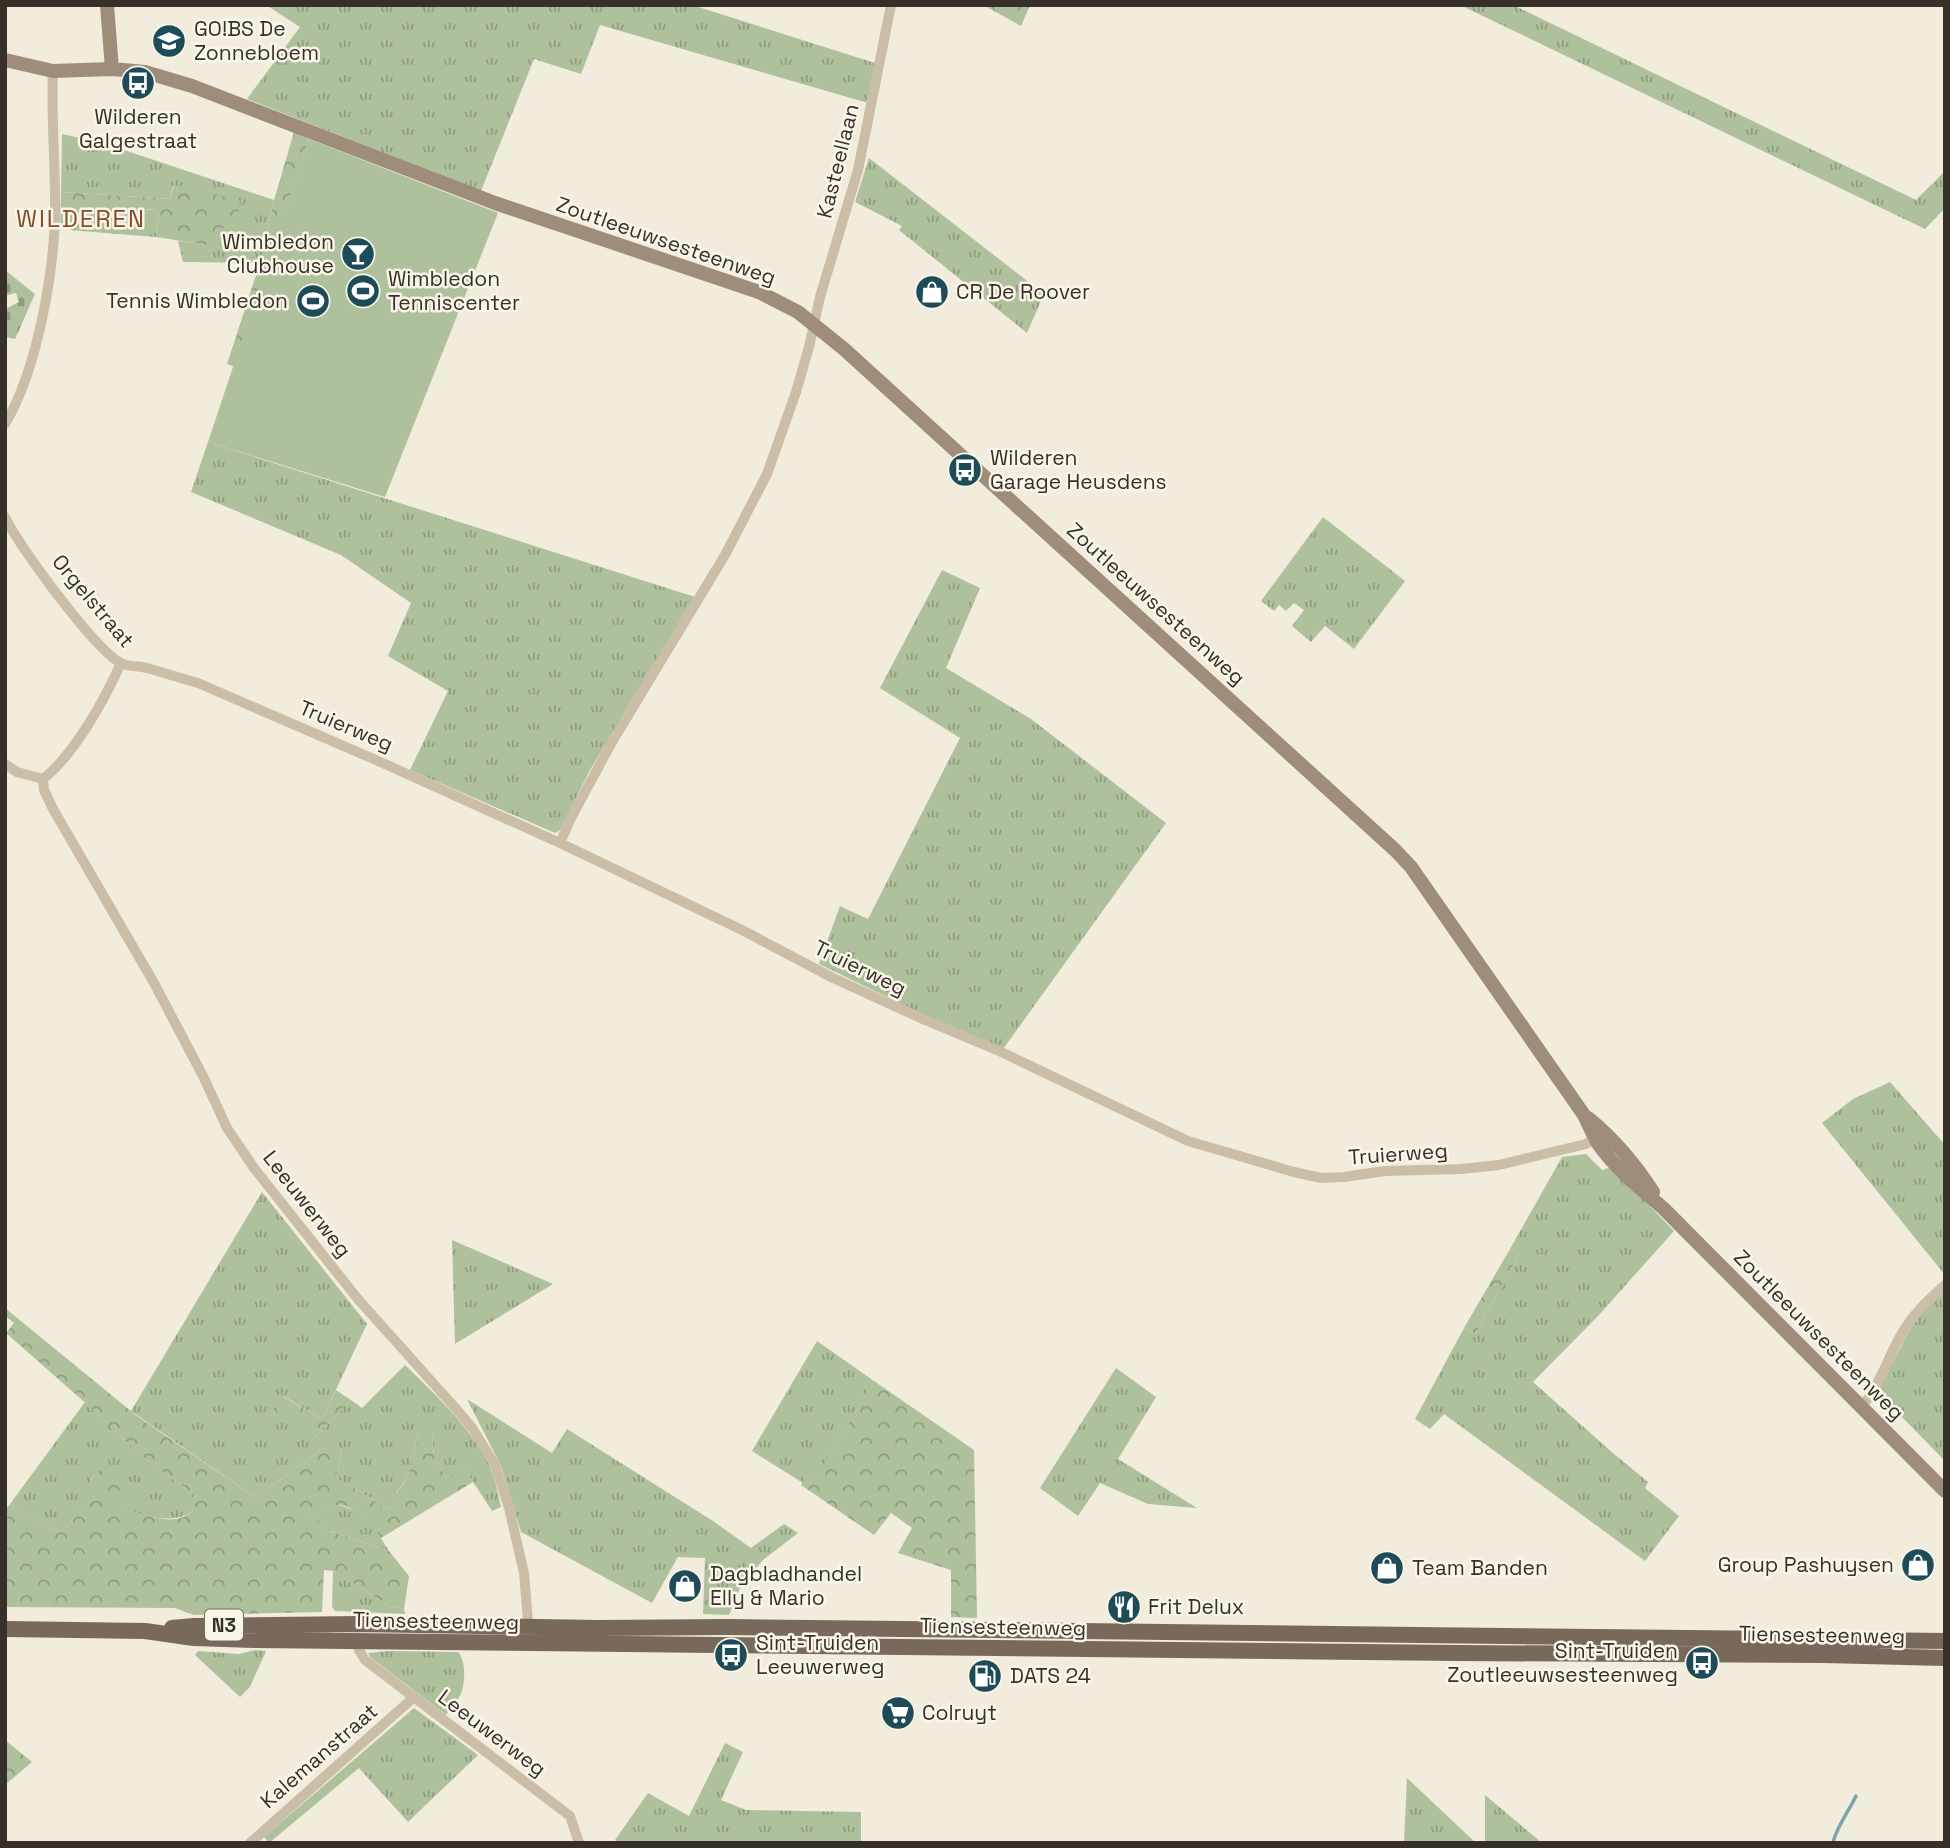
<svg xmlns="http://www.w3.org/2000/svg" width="1950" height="1848" viewBox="0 0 1950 1848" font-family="'Space Grotesk',sans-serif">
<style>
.grass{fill:url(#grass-tufts)}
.forest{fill:url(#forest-crowns)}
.cemetery{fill:url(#cemetery-stones)}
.garden{fill:#aec19c}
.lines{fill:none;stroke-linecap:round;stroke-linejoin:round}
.stream{stroke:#7ba4af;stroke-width:3.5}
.street{stroke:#cabea8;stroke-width:10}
.secondary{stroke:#9e8d7a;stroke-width:14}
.primary{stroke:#79695a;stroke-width:16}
.labels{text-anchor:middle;stroke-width:5;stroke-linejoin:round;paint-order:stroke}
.shield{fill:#faf5e9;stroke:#726b62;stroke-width:2}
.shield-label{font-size:19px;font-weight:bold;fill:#373028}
.poi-label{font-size:21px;fill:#373028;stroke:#faf5e9;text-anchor:start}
.street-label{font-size:21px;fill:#373028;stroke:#faf5e9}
.quarter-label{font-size:24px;letter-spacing:2px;fill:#864b22;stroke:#faf5e9}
</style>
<defs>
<pattern id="grass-tufts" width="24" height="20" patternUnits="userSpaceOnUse" patternTransform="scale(1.75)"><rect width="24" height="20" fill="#aec19c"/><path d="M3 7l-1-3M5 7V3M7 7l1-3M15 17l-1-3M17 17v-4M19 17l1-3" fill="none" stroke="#8e9d7f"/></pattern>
<pattern id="forest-crowns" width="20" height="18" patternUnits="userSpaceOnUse" patternTransform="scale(1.75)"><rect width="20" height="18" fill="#aec19c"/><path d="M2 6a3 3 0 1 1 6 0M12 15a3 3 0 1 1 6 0" fill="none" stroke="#8e9d7f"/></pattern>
<pattern id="cemetery-stones" width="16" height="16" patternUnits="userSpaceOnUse" patternTransform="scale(1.75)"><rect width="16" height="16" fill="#aec19c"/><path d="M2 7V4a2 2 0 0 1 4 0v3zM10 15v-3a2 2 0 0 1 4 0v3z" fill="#8e9d7f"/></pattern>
</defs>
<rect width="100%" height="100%" fill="#f2ecdc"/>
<!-- grass -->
<path class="grass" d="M266 5H692L875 63 868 103 600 25 581 74 534 59 481 191 247 99 300 27Z
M1460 5H1513L1916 200 1945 171V208L1925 229Z
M62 134 103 143 274 200 260 263 183 262 178 241 214 245 173 185 170 199 61 192Z
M869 158 1044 294 1027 333 899 230 902 226 855 202Z
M120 208 159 210 156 237 93 232Z
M208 442 695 597 609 738 590 770 560 830 555 833 410 770 448 691 388 656 411 603 341 555 191 492Z
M1323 517 1405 581 1354 649 1325 626 1311 642 1292 626 1304 610 1294 603 1286 611 1279 605 1274 611 1261 601Z
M942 570 980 588 946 668 1031 719 1166 823 1003 1049 918 1012 819 964 840 906 868 919 960 738 880 688Z
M1890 1082 1945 1145V1275L1822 1123 1853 1099Z
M1586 1154 1602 1170 1612 1167 1674 1231 1598 1316 1533 1382 1614 1454 1648 1482 1645 1488 1679 1516 1645 1561 1444 1414 1430 1429 1415 1419 1464 1328 1475 1334 1519 1254 1510 1249 1562 1157Z
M262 1192 367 1324 322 1419 283 1396 315 1437 351 1400 362 1408 405 1365C433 1392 464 1421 484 1455 494 1471 497 1490 501 1507L492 1511 464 1468 446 1477 434 1457 432 1434 418 1435C413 1456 411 1476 397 1492L401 1503 388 1510 361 1492 342 1482 336 1477 342 1448H323L256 1498 131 1411Z
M452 1240 553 1284 455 1344Z
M1945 1288V1461L1899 1414 1880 1387 1910 1329 1926 1308Z
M817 1341 874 1381 816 1479 807 1474 803 1483 752 1451Z
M1116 1368 1156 1397 1118 1459 1197 1508 1148 1504 1100 1483 1078 1516 1040 1488Z
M467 1399 552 1453 567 1429 713 1521 751 1548 784 1524 798 1533 763 1560 740 1588 729 1615 703 1614 705 1558 678 1557 652 1603 521 1532 501 1466Z
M85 1402 144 1458 193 1494V1510C179 1526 136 1517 120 1504 110 1496 102 1485 93 1475 86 1495 79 1520 60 1532 43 1525 25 1516 10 1504Z
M335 1504 358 1511 372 1524 389 1551 327 1530 310 1513 321 1506Z
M333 1571 389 1606 404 1609 405 1614 335 1611 332 1607Z
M255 1650 266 1651 250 1687 240 1697 195 1655 198 1651 239 1654Z
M389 1651 458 1652C466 1661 465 1679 462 1691 459 1699 451 1708 446 1715L370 1657 368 1653Z
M414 1708 478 1755 408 1822 359 1768 269 1843 264 1837Z
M725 1743 743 1752 721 1800 746 1810 861 1812V1843H620L615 1840 648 1793 689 1816Z
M1407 1778 1476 1843H1404Z
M1485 1795 1542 1843H1485Z"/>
<!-- forest -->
<path class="forest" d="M983 5H1030L1021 26Z
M294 132 309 139 235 367 227 364 260 263 274 200Z
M174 185 240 200 236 229 218 228 214 246 156 237 159 210 120 208 93 232 60 229 61 192 170 199Z
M1510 1249 1519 1254 1475 1334 1464 1328Z
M5 1308 137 1416 256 1498 323 1448 335 1445 342 1448 336 1477 342 1482 361 1492 388 1510 400 1503 397 1493C411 1476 413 1456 418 1435L425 1430 432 1434 434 1457 446 1477 464 1467 473 1482 381 1538C364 1512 341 1493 311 1513L327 1530 389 1551 409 1576 404 1609 389 1606 333 1571 324 1570 322 1612 194 1615 175 1608 5 1607V1510L10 1504C25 1516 43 1525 60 1532 81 1519 82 1495 93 1477 96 1472 102 1468 106 1464L118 1468 124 1481 121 1505C139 1515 178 1529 193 1510V1494L144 1458 90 1407 6 1333 14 1323 5 1316Z
M874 1381 974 1450 977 1618 951 1617V1570L898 1553 912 1528 891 1513 874 1535 801 1485 807 1474 816 1478Z
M336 1390 351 1400 315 1437 273 1410 282 1396 322 1419Z
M5 1740 32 1762 5 1785Z"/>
<!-- cemetery -->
<path class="cemetery" d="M5 270 35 294 15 339 5 337V309L19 302 16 293 5 296Z"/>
<!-- garden -->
<path class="garden" d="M309 139 498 213 385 497 208 442Z"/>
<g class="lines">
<!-- stream -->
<path class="stream" d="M1833 1843C1836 1828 1849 1811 1856 1796"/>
<!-- street -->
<path class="street" d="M5 424C38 369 56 265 55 200 55 157 51 114 53 71
M5 517C17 544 96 651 121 663 128 667 139 666 147 668 164 673 181 678 198 683L376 760 560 843 742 930 833 978 925 1020 999 1051 1188 1141 1294 1172 1321 1178 1344 1177 1385 1171 1461 1169 1499 1165 1586 1144 1601 1135
M5 764 17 772 43 779C74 755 105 699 121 663
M43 779 44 790 53 809 154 983 203 1076 227 1128 254 1168 357 1298 458 1411 473 1429 495 1465 509 1508 524 1573 528 1621 527 1633
M560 843 571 818 612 742 725 555 767 474 796 392 809 347 820 297 858 170 891 5
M1861 1407C1880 1386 1887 1359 1901 1335 1912 1315 1928 1300 1945 1285
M358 1638 359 1650 365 1660 570 1816 579 1843
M250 1843 413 1698"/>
<!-- secondary -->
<path class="secondary" d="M107 5 112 69
M5 60 53 71 112 69 145 72 192 86 495 203 759 292 798 312 844 349 1395 850 1411 867 1584 1115C1589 1125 1593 1135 1599 1145 1616 1169 1641 1189 1663 1208L1945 1491
M1588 1118C1614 1139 1635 1164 1653 1192"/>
<!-- primary -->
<path class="primary" d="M172 1628 194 1626 359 1624 598 1628 728 1627 1945 1641
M5 1629 145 1631 194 1638 254 1640 1456 1653 1824 1655 1945 1658"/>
</g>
<!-- icons -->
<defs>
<g id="school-disc" transform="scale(1.75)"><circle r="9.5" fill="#1e4b58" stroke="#faf5e9"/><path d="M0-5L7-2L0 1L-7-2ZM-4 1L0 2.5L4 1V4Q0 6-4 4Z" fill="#fff"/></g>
<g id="bus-disc" transform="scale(1.75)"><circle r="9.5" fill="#1e4b58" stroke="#faf5e9"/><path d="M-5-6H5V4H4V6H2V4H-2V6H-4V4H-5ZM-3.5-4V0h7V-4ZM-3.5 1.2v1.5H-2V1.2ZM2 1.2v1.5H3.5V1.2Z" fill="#fff"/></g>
<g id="bar-disc" transform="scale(1.75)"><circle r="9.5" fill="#1e4b58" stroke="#faf5e9"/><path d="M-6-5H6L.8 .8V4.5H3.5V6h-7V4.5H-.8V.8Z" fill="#fff"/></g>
<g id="stadium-disc" transform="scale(1.75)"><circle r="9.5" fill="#1e4b58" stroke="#faf5e9"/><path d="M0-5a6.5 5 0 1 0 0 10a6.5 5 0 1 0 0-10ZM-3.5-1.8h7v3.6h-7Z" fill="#fff"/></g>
<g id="shop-disc" transform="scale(1.75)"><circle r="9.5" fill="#1e4b58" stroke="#faf5e9"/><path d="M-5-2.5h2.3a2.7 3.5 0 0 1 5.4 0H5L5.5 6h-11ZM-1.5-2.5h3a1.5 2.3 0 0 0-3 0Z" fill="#fff"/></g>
<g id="restaurant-disc" transform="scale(1.75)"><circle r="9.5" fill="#1e4b58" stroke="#faf5e9"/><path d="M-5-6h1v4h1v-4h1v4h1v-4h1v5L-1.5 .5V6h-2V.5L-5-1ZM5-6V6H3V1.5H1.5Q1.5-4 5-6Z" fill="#fff"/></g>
<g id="fuel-disc" transform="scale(1.75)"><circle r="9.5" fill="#1e4b58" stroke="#faf5e9"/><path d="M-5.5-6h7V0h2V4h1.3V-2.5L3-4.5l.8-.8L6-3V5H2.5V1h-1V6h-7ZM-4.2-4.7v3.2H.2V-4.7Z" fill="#fff"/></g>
<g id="supermarket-disc" transform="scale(1.75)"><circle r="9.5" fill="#1e4b58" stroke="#faf5e9"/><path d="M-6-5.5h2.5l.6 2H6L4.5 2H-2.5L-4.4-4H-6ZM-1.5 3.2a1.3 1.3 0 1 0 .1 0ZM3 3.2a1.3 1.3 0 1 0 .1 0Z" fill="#fff"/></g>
</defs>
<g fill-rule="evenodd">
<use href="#school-disc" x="169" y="41"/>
<use href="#bus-disc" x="138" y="83"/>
<use href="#bar-disc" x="358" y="254"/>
<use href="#stadium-disc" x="363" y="291"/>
<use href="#shop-disc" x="932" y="292"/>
<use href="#stadium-disc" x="313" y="301"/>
<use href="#bus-disc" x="965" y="470"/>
<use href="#shop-disc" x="1918" y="1565"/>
<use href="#shop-disc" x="1387" y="1568"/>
<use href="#shop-disc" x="685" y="1586"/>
<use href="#restaurant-disc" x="1124" y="1607"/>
<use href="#bus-disc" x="731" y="1655"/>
<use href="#bus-disc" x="1702" y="1663"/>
<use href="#fuel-disc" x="985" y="1676"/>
<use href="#supermarket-disc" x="898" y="1713"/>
</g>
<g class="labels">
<!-- shield labels -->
<rect class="shield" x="205" y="1609.5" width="38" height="31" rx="5"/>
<g class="shield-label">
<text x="224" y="1632">N3</text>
</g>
<!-- poi labels -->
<g class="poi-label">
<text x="194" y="36">GO!BS De<tspan x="194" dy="24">Zonnebloem</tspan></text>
<text x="138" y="124" text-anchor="middle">Wilderen<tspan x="138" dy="24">Galgestraat</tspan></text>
<text x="334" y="249" text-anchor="end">Wimbledon<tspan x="334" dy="24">Clubhouse</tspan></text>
<text x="388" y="286">Wimbledon<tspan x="388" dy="24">Tenniscenter</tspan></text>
<text x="956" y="299">CR De Roover</text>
<text x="288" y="308" text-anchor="end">Tennis Wimbledon</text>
<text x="990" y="465">Wilderen<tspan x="990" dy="24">Garage Heusdens</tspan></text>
<text x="1894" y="1572" text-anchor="end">Group Pashuysen</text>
<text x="1412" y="1575">Team Banden</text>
<text x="710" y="1581">Dagbladhandel<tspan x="710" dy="24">Elly &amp; Mario</tspan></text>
<text x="1148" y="1614">Frit Delux</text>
<text x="756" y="1650">Sint-Truiden<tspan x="756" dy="24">Leeuwerweg</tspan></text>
<text x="1678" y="1658" text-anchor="end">Sint-Truiden<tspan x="1678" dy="24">Zoutleeuwsesteenweg</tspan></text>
<text x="1010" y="1683">DATS 24</text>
<text x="922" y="1720">Colruyt</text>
</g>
<!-- street labels -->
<g class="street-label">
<text transform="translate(838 161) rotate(-76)" y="7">Kasteellaan</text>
<text transform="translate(666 241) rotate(19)" y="7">Zoutleeuwsesteenweg</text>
<text transform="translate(93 601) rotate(50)" y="7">Orgelstraat</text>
<text transform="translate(1156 604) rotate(42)" y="7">Zoutleeuwsesteenweg</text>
<text transform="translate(346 726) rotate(23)" y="7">Truierweg</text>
<text transform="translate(860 968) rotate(26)" y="7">Truierweg</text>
<text transform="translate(1398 1154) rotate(-4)" y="7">Truierweg</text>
<text transform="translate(307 1204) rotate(52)" y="7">Leeuwerweg</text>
<text transform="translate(1819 1335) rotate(45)" y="7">Zoutleeuwsesteenweg</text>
<text transform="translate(436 1621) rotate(1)" y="7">Tiensesteenweg</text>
<text transform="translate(1003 1627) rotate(1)" y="7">Tiensesteenweg</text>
<text transform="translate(1822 1635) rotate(1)" y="7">Tiensesteenweg</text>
<text transform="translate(492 1733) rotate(37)" y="7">Leeuwerweg</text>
<text transform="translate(319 1756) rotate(-41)" y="7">Kalemanstraat</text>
</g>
<!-- quarter labels -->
<g class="quarter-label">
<text x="81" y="227">WILDEREN</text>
</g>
</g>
<!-- border -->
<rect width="1950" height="1848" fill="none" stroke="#373028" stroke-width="14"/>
</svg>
